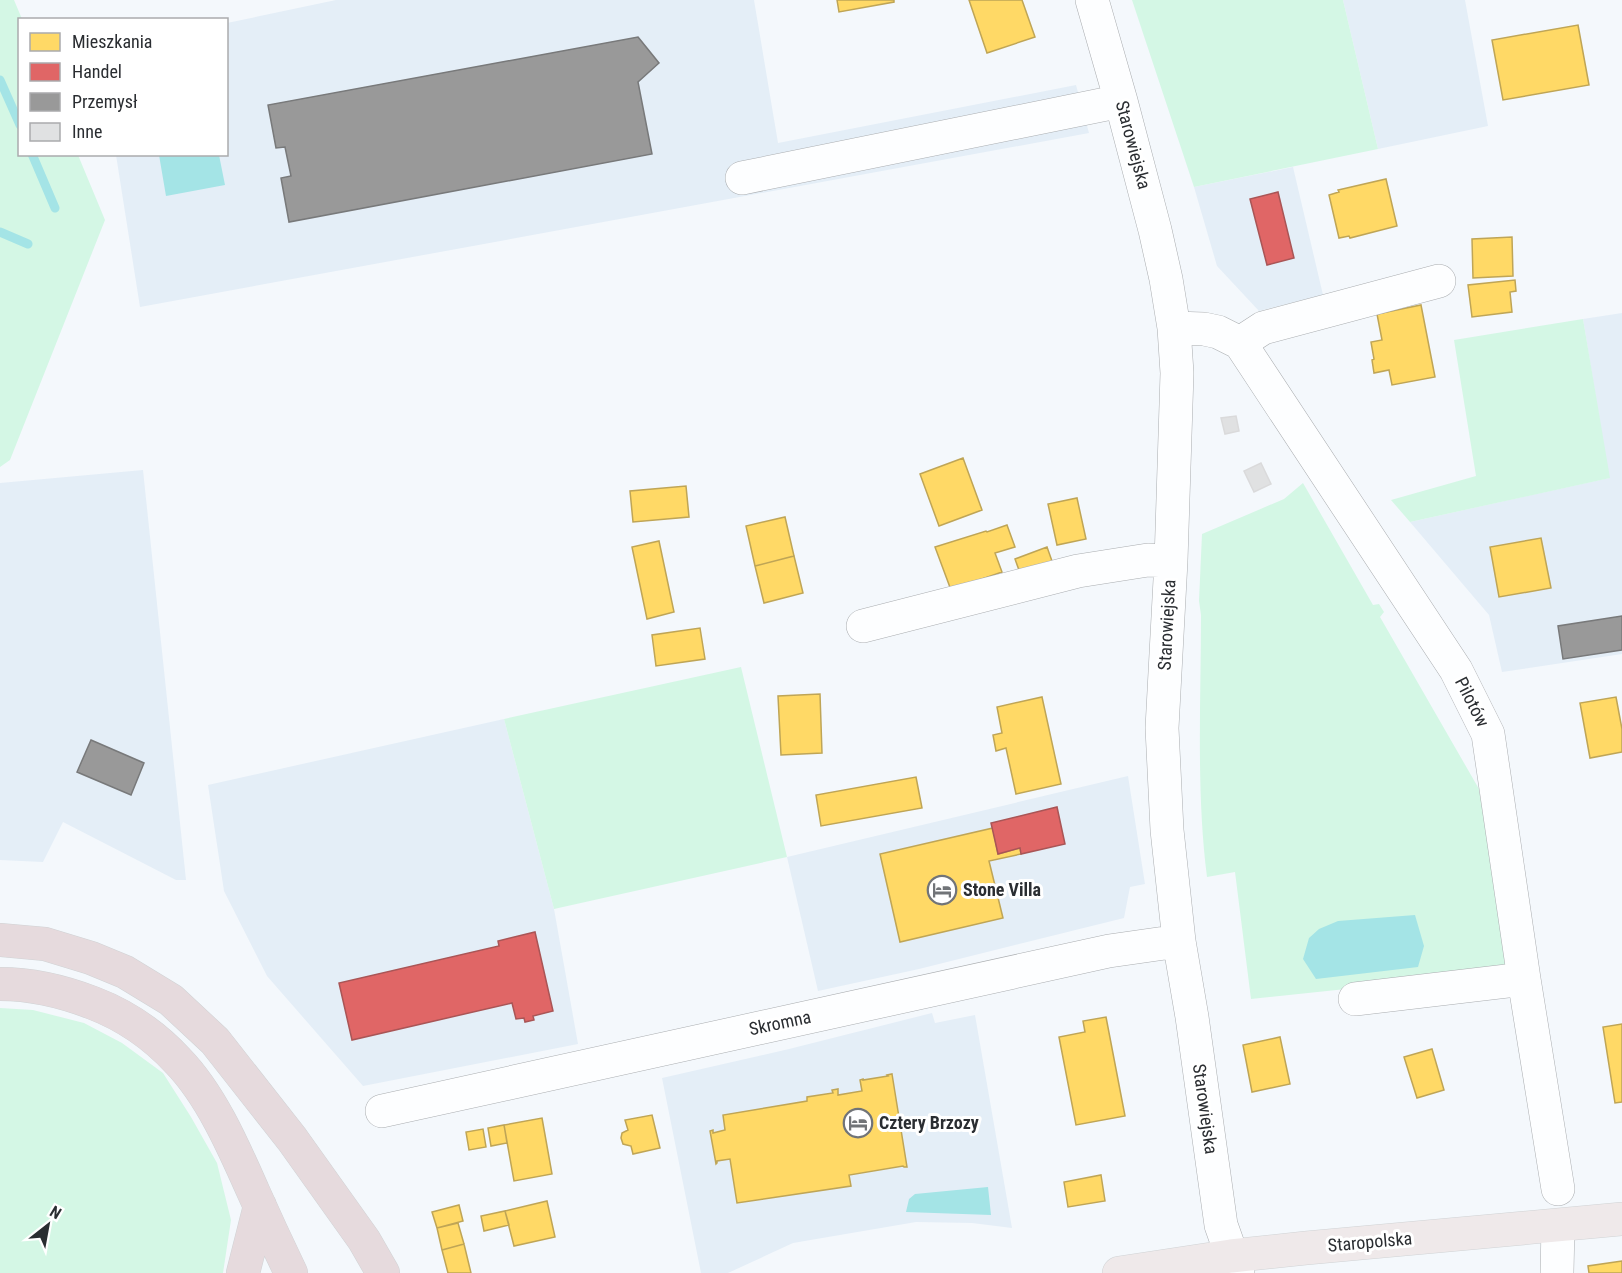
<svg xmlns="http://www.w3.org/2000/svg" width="1622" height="1273" viewBox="0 0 1622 1273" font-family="'Roboto Condensed',sans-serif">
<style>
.built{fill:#e4eef7}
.green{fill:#d4f7e5}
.water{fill:#a4e4e6}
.homes{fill:#ffd966;stroke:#bfa556;stroke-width:1.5}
.shops{fill:#e06666;stroke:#a95556;stroke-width:1.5}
.industry{fill:#999;stroke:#78797a;stroke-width:1.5}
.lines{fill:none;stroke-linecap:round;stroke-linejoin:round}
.stream{stroke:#a4e4e6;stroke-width:9}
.building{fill:#e0e1e2;stroke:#dadadb;stroke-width:1.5}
.minor-casing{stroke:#aaadb0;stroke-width:34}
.major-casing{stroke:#d0d3d5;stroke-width:34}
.highway-casing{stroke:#d0d3d5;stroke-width:34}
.minor{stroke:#fdfeff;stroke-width:33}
.major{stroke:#efe9ea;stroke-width:33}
.highway{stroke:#e6dadd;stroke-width:33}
.labels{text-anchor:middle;stroke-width:6;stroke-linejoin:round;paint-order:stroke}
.street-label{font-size:18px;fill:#2a2d31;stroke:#fff}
.poi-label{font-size:18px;font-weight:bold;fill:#2a2d31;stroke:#fff;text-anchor:start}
</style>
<rect width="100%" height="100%" fill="#f4f8fc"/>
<!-- built -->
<path class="built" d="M336 0H754L778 143 1076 85 1089 133 140 307 116 155 226 154 227 23Z
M1343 0H1465L1488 126 1378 149Z
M1293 167 1323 295 1259 311 1217 266 1194 187Z
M1622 313V654L1502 672 1489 615 1410 522 1609 478 1583 319Z
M143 470 186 880H176L63 822 43 862 0 860V483Z
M504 719 554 909 578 1044 363 1086 267 976 224 891 208 785Z
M1128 776 1145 884 1130 887 1124 918 919 969 818 991 787 857Z
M932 1013 935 1023 975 1015 1012 1228 972 1223 916 1222 793 1243 728 1273H701L662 1078 789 1049Z"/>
<!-- green -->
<path class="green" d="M0 0H14L22 19 20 20V154L78 155 105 220 10 460 0 467Z
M1132 0H1343L1378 149 1194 187Z
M1583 319 1610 478 1410 522 1391 500 1476 476 1454 340Z
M1303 483 1373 605 1379 604 1384 612 1380 617 1479 789 1510 970 1479 975 1251 999 1235 872 1207 877C1196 791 1201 702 1201 615L1199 601 1202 534 1284 499Z
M741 667 787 857 554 909 504 719Z
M0 1008 33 1010 84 1023 122 1043 163 1073 191 1117 217 1163 231 1220 223 1273H0Z"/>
<!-- water -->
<path class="water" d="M159 155H219L225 185 166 196Z
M1415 915 1424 946 1418 967 1316 979 1303 959 1309 938 1319 929 1338 921Z
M988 1187 991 1215 906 1212 909 1199 915 1194Z"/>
<!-- homes -->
<path class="homes" d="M837 0H894V2L839 12Z
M969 0H1022L1035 37 987 53Z
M1578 25 1589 85 1503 100 1492 40Z
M1386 179 1397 226 1350 238 1349 236 1339 238 1329 195 1339 192 1338 190Z
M1512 237 1513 276 1473 278 1472 239Z
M1515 280 1516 291 1510 292 1512 312 1472 317 1468 285Z
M1421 305 1435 377 1392 385 1389 370 1374 373 1372 360 1374 359 1371 342 1382 340 1377 314Z
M963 458 982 510 939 526 920 474Z
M686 486 689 517 633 522 630 491Z
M1077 498 1086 539 1057 545 1048 504Z
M785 517 794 556 755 566 746 526Z
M1007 525 1015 547 995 553 1002 572 951 590 935 547 986 531 987 532Z
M1541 538 1551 588 1499 597 1490 547Z
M659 541 674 612 647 619 632 547Z
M1047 547 1052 561 1020 573 1015 559Z
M794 556 803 593 764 603 755 566Z
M700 628 705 659 656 666 652 635Z
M820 694 822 753 781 755 778 696Z
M1042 697 1061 784 1016 794 1006 748 996 751 993 735 1002 733 997 707Z
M1616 697 1622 729V752L1590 758 1580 703Z
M916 777 922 808 821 826 816 795Z
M993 828 998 854 1020 848 1021 854 989 861 1003 918 900 942 880 854Z
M1106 1017 1125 1116 1076 1125 1059 1037 1085 1032 1083 1021Z
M1622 1024V1102L1615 1103 1603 1027Z
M1280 1037 1290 1084 1252 1092 1243 1045Z
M1432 1049 1444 1090 1417 1098 1404 1057Z
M892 1074 907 1167H904L903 1166 849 1175 851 1186 737 1203 730 1159 717 1161V1163L716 1164 710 1131 713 1130V1133L725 1130 723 1115 807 1101V1097L833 1093 832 1090 838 1089V1095L862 1091 860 1080 863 1079V1080L888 1076 887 1075Z
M652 1115 660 1148 633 1154 631 1146 623 1144 621 1138 622 1133 628 1130 625 1120Z
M542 1118 552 1174 514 1181 504 1125Z
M504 1125 507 1143 491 1146 488 1128Z
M483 1129 486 1147 469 1150 466 1132Z
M1101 1175 1105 1201 1068 1207 1064 1182Z
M547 1201 555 1237 514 1246 505 1211Z
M459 1205 463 1221 437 1228 432 1212Z
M505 1211 509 1225 484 1231 481 1216Z
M458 1223 464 1244 442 1250 437 1228Z
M464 1244 471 1273H448L442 1250Z
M1622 1261V1273H1589L1588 1266Z"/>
<!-- shops -->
<path class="shops" d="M1278 192 1294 258 1267 265 1250 199Z
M1057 807 1065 844 1021 854 1020 848 998 854 991 823Z
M535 932 553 1011 533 1016 534 1020 525 1022 524 1018 516 1019 512 1003 352 1040 339 983 499 946 498 941Z"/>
<!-- industry -->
<path class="industry" d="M638 37 659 63 638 82 652 154 289 222 281 178 291 176 285 147 276 148 268 105Z
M1622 616V650L1563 659 1558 626Z
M91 740 144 763 131 795 77 772Z"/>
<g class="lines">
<!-- stream -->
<path class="stream" d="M0 80 20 125
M32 154 55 208
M0 232 28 244"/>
</g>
<!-- building -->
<path class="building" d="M1236 416 1239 431 1225 434 1221 418Z
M1261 463 1271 484 1254 492 1244 471Z"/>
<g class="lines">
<!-- minor casing -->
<g class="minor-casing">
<path id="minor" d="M1092 0 1121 101 1155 230 1166 279 1174 328 1177 373 1171 561 1162 728 1167 830 1179 941 1192 1017 1221 1225 1238 1273
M742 178 1121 101
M1174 328 1204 329 1218 332 1240 343 1456 670 1488 734 1524 979 1558 1189
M1240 343 1263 328 1439 281
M863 626 1078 571 1148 560 1171 561
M1355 999 1524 979
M382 1111 1109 951 1179 941
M1557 1273 1558 1226"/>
</g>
<!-- major casing -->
<g class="major-casing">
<path id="major" d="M1119 1273 1231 1256 1306 1248 1622 1219"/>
</g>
<!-- highway casing -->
<g class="highway-casing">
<path id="highway" d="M0 940 45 944 91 958 125 972 171 1000 215 1041 292 1139 364 1240 383 1273
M0 984C33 984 62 991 93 1003 127 1016 153 1034 178 1061 211 1095 234 1148 253 1191 265 1218 278 1246 291 1273
M243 1273 260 1206"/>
</g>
<!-- minor -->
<use href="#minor" class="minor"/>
<!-- major -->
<use href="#major" class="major"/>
<!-- highway -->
<use href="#highway" class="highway"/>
</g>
<!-- icons -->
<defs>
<g id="hotel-ring" transform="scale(1.5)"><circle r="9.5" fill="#fff" stroke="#717478" stroke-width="1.5"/><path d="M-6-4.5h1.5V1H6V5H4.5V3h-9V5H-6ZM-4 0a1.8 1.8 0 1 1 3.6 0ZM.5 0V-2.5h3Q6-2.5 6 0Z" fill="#717478"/></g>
</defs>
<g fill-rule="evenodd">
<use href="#hotel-ring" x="942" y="890"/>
<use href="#hotel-ring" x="858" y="1123"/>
</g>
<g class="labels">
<!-- street labels -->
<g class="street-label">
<text transform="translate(1133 145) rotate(75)" y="6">Starowiejska</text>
<text transform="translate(1167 625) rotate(-87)" y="6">Starowiejska</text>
<text transform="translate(1472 702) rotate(63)" y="6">Pilotów</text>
<text transform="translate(780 1023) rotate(-12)" y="6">Skromna</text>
<text transform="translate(1205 1109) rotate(82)" y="6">Starowiejska</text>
<text transform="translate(1370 1242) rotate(-5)" y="6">Staropolska</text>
</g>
<!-- poi labels -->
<g class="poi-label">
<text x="963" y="896">Stone Villa</text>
<text x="879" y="1129">Cztery Brzozy</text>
</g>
</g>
<!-- legend -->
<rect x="18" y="18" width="210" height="138" fill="#ffffff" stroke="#aaabad" stroke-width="1.5"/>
<rect x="30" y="33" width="30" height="18" fill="#ffd966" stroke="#aaabad" stroke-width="1.5"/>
<text x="72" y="48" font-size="18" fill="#2a2d31">Mieszkania</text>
<rect x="30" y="63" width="30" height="18" fill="#e06666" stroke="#aaabad" stroke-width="1.5"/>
<text x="72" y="78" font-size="18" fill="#2a2d31">Handel</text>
<rect x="30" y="93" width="30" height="18" fill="#999999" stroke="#aaabad" stroke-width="1.5"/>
<text x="72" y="108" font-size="18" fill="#2a2d31">Przemysł</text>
<rect x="30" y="123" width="30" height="18" fill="#e0e1e2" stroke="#aaabad" stroke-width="1.5"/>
<text x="72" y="138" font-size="18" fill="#2a2d31">Inne</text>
<!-- north arrow -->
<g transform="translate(48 1225) rotate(31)" stroke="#ffffff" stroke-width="4.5" paint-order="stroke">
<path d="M0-4.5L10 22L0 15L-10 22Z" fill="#2a2d31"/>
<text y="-9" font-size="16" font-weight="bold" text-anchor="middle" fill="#2a2d31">N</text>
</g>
</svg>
